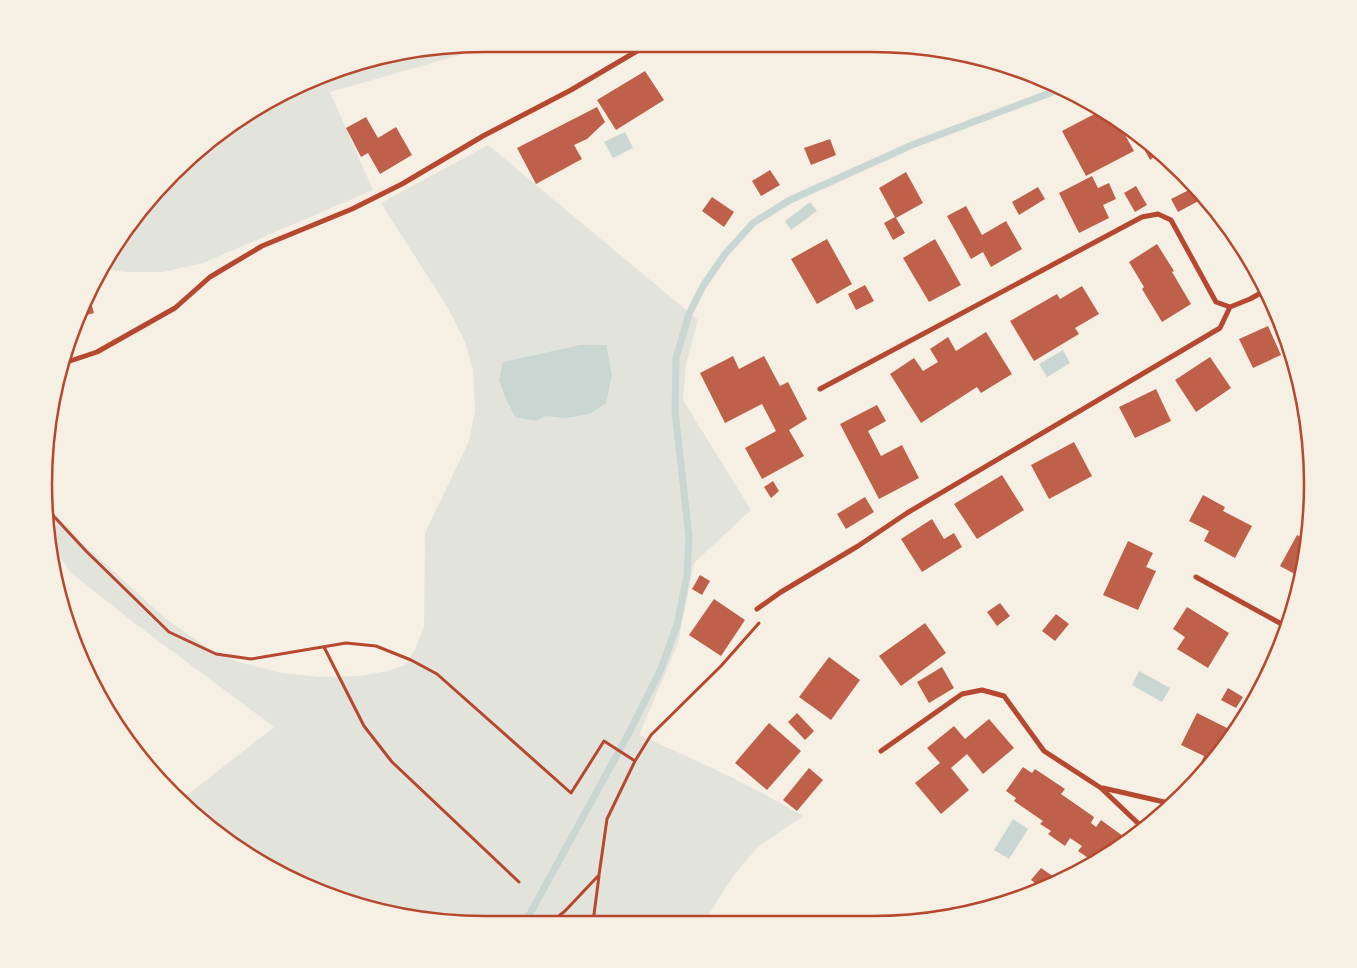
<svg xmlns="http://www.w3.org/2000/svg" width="1357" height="968" viewBox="0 0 1357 968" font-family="Ubuntu,sans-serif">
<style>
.green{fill:#e2e4dc}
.water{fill:#c9d6d2}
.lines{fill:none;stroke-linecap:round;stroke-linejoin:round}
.stream{stroke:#c9d6d2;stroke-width:7}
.building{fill:#bf614a}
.path{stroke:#b5482f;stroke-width:3}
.minor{stroke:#b5482f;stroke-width:5}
.rim{fill:none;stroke:#b5482f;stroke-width:2.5}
</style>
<rect width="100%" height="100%" fill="#f6efe4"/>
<!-- green -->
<path class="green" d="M484 44H499L330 92 373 190 203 263 163 272H126L106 269 153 194 240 118 370 59Z
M488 145 698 320 686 364 683 400 751 510 694 563 678 643 639 735C696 760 749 784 803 816L759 846 733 876 704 922 455 923 459 920 451 923 370 909 290 879 216 833 181 800 274 727 137 625 70 572 48 538V506L80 541 165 618 206 647 238 662 281 673 321 677 360 676 387 671 405 665 415 650 424 626 425 533 469 441 475 411 473 370 465 342 448 308 381 203Z"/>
<!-- water -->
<path class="water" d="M625 132 633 148 613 158 604 142Z
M810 202 817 211 791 230 785 221Z
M580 345H606L612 375 606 403 590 414 565 418 545 416 537 421 515 417 506 399 499 380 503 362Z
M1063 350 1070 363 1047 377 1039 364Z
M1139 671 1170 688 1162 702 1132 685Z
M1013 819 1028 829 1009 859 994 850Z"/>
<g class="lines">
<!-- stream -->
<path class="stream" d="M521 923 526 921 630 731 661 669 677 625 687 575 689 537 675 411 676 358 689 314 703 286 725 254 753 223 790 200 912 145 1058 90"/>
</g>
<!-- building -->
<path class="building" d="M645 71 664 100 616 130 597 100Z
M597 107 605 122 587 139 574 145 582 159 536 184 517 148Z
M1102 110 1119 124 1134 151 1086 176 1062 131Z
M366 117 378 138 396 127 412 155 380 174 368 153 361 157 346 128Z
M830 139 836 155 811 165 804 148Z
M1139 140 1157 155 1150 160Z
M770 170 780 185 761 196 752 181Z
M906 172 923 203 896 218 905 233 893 240 884 223 895 217 879 188Z
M1092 176 1098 188 1109 183 1116 199 1103 205 1109 218 1079 233 1059 193Z
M1136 186 1147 205 1135 212 1124 193Z
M1038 187 1045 199 1019 215 1012 202Z
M1195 187 1206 197 1178 212 1171 199Z
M712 197 734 212 724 227 702 211Z
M966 206 982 235 1006 221 1022 249 991 267 983 252 971 259 947 216Z
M827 239 852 284 817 304 791 259Z
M935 239 961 285 929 302 903 258Z
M1157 244 1174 271 1172 272 1191 304 1162 322 1142 289 1144 287 1129 262Z
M865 285 874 301 856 310 848 294Z
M1082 286 1099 314 1075 328 1079 334 1034 361 1010 321 1057 294 1060 299Z
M89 296 94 313 77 318V315Z
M1268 326 1281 355 1253 368 1239 339Z
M986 332 1012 374 981 393 977 387 921 423 890 374 914 358 923 371 938 362 930 349 948 337 956 351Z
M733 356 739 369 764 356 780 386 788 382 807 419 789 430 804 456 762 479 745 448 776 431 762 404 725 423 700 373Z
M1210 357 1231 388 1196 412 1175 380Z
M1156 389 1171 421 1135 438 1119 407Z
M877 405 886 421 868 431 881 456 902 445 919 478 879 499 840 424Z
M1074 442 1092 476 1049 499 1031 465Z
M1002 475 1024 510 977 539 954 504Z
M773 481 779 491 771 498 764 487Z
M1203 495 1225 507 1223 511 1252 526 1235 558 1204 541 1209 531 1189 521Z
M865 497 874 512 846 529 837 514Z
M932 519 944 539 954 533 962 547 922 572 901 539Z
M1297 535 1308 541 1302 578 1280 566Z
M1128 541 1153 553 1146 567 1156 571 1138 610 1103 595Z
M700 575 710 581 702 595 692 589Z
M714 599 745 620 721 656 689 635Z
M1000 603 1010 616 997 626 987 612Z
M1187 607 1229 633 1208 668 1177 649 1185 637 1173 629Z
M1056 614 1069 624 1055 641 1042 631Z
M925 623 946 653 901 686 879 656Z
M829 657 860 680 831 720 799 697Z
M942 667 954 688 929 703 917 682Z
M1228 688 1243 697 1236 708 1221 700Z
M797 713 814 731 805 740 788 722Z
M1197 713 1235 732 1222 752 1205 771 1199 767 1204 756 1181 745Z
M989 719 1014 748 983 774 967 754 951 768 969 790 941 814 915 783 940 763 927 748 954 726 965 739Z
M769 723 801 751 767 790 735 763Z
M1023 767 1032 773 1035 769 1065 789 1061 794 1094 817 1091 823 1096 827 1101 820 1127 839 1094 862 1078 851 1082 846 1070 838 1065 846 1048 834 1051 831 1040 824 1043 821 1014 801 1016 798 1006 791Z
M809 768 823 780 797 811 783 800Z
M1041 868 1054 877 1049 885 1040 887 1031 880Z"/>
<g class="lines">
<!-- path -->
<path class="path" d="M48 510 86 551 169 632 216 654 251 659 346 643 376 646 411 660 437 674 571 793 604 741 635 761
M324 647 364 726 392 762 519 882
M593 922 599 876
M550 923 565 911 599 875 607 819 635 761 651 735 721 666 759 623"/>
<!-- minor -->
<path class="minor" d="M64 363 97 352 175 308 210 277 262 246 352 209 402 184 483 136 571 90 649 44
M820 389 1142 217 1158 214 1171 220 1216 302 1230 307 1250 299 1266 290
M1196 577 1287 627
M757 609 781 592 858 546 907 513 1220 328 1230 307
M881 751 962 694 982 690 1004 696 1044 751 1101 788 1143 828
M1103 788 1173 804"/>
</g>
<!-- crop -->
<path d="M0 0H1357V968H0ZM484 52H872A432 432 0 0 1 1304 484V484A432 432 0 0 1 872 916H484A432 432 0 0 1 52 484V484A432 432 0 0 1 484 52Z" fill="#f6efe4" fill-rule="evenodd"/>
<path class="rim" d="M484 52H872A432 432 0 0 1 1304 484V484A432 432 0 0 1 872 916H484A432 432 0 0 1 52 484V484A432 432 0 0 1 484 52Z"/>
</svg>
